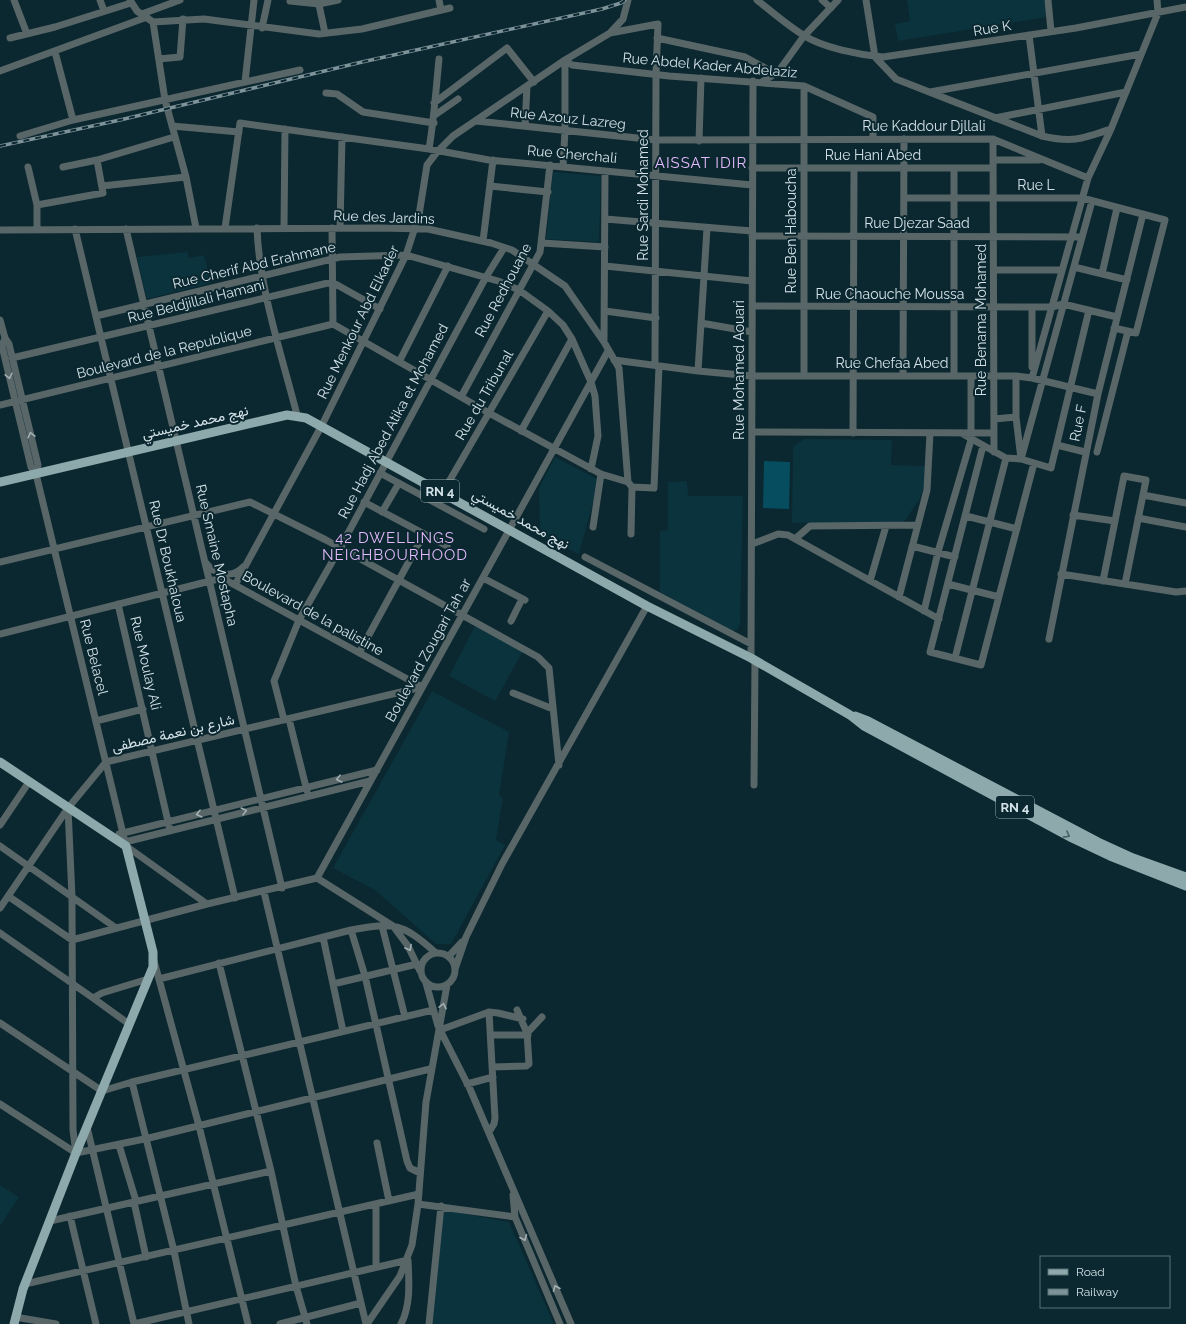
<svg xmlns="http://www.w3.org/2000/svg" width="1186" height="1324" viewBox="0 0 1186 1324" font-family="Raleway,Vazirmatn,sans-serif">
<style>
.built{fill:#0b333d}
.green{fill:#064d5f}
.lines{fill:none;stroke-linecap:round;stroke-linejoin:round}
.minor{stroke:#586667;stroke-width:7}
.major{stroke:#8da9ac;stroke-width:9}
.rail-casing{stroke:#7e9299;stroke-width:3.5}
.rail{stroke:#0b272f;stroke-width:2;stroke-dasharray:6;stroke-linecap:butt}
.oneway{stroke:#a2b0b4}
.oneway2{stroke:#466267}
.labels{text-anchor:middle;stroke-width:4;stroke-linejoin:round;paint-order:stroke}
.shield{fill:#0b272f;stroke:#97aab0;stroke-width:1}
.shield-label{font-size:13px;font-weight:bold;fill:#d3e2e8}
.street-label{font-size:14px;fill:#d3e2e8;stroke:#0b272f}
.neighbourhood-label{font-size:15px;letter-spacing:1px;fill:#e3bafc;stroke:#0b272f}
</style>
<rect width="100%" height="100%" fill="#0b272f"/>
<!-- built -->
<path class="built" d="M907 0H1044L1047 17 898 41 895 24 910 21Z
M553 172 601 176 599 242 546 239Z
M187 252 189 258 204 255 211 283 147 299 137 257Z
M804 439 892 440 891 465 925 466 924 489 919 500 904 522 792 523 793 447Z
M555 457 599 480 579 554 540 535 539 488Z
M687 481 688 496H743L740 624 738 629 733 631 660 592V531L668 530V482Z
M475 626 523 651 495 701 449 676Z
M432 691 509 732 499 795 503 798 496 840 505 845 451 944H436L375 890 333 868Z
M0 1185 19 1197 0 1226Z
M443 1210 509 1222 554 1324H430Z"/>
<!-- green -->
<path class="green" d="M764 461 790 462 789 509 763 508Z"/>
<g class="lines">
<!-- minor -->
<path class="minor" d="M14 0 27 34
M100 0 104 11
M130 0 137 11 153 22 165 100 186 177 196 228
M318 0 325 33
M439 0 441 10
M757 0C772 12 787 25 803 35 823 48 860 55 883 57L1076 28 1186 7
M822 0 831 8
M866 0 875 57 896 79 1042 136C1072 143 1082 139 1111 129L1158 13 1157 0
M1048 0 1051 31
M290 1 319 4 338 0
M142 14 180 0
M153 22 204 19 319 34 362 29 450 8
M262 28 268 0
M610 33 658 24 656 74 655 365
M1029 35 1042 136
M10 38 55 27 131 3
M657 38 745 57 776 74
M55 52 73 120
M159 59 180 57 183 19
M565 60 572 65 669 76 804 86 873 117V139
M0 71 147 17
M245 82 254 0
M762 82 778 72 804 36 838 0
M930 92 1141 54
M326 93 337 94 363 112 434 123
M434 103 507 48 534 82
M435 115 458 99
M995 118 1126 92
M476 121 656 140 993 139 1088 178
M172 126 239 132
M525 126 527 86
M20 136 73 120 300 70
M993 139 994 452
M699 141 701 78
M429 149C434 119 436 89 439 59
M993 160H1039
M28 167 37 205V229
M63 167 97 160
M563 167 565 130V60
M752 168H993
M102 186 186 177
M490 186 548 192
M904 198H1082L1165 220 1136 333 1114 328
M37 205 103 193 97 160 174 137
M605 219 752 231
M225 228 240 123 429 149 489 160 752 185
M257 228C259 288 282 356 297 415
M284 228 285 129
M332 228 333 324
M340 228 342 137
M75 229 235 898
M126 229 282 888
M0 230 378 228 428 229 491 243 512 250 565 286 604 342 619 368 628 482
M752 236 1082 237
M483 241 493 160
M542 243 605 247
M605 266 752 281
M1074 267 1127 280
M994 270H1062
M1102 274 1117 208
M752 306 1052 307 1063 304 1117 317
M605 311 656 318
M96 316 340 257 406 255 498 281 519 290 548 311 563 325 572 339 591 382 595 396 598 436 591 469
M0 320 5 338 9 344 38 465 36 474 126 846 207 904
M701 323 752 332
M333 324 489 413 601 474 628 482 632 487 654 488 659 366
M5 338 2 346 31 467 36 474
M604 342 605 171
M12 358 332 282 380 309
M614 360 698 371 752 376H1016L1032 378 1098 394
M399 362 448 266
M1032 367V307
M698 371 707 228
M804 376V86
M903 376 904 139
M954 376V168
M1016 376V417L1021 459 1051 468 1089 310
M1032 378 1088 178 1111 129
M461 397 540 252 550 165
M0 405 333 324
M994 419 1016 417
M521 431 572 339
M752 432 994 433
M853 433 854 168
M961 433 1006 458 1021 459 1092 201
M1057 445 1085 452
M983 446 930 652 981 665 1034 463
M1097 452 1128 331
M380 473 484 529
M443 492 548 311
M1143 495 1186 503
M364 502 447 546
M382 512 399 483
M1073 515 1115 521
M966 516 1017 529
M1138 518 1186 527
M593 527 601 474
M631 534 632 487
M795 539 810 526 917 525
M752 544 778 534 788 535 939 619
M912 546 955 557
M585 557 751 644
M0 562 250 502 326 540 538 657 549 668 559 765
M206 563C215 575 232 579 243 567
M1061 574 1176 592 1186 591
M483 578 525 600
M870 581 886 526
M1103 581 1124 476 1146 480 1125 584
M948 584 999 597
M235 585 322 425 406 255 419 215 427 165 437 152 453 136 565 60 610 33 623 19 628 0
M899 597 927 490 930 433
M118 604 169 826
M924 611 938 552 971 440V376
M511 621 522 599
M0 634 222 578 422 687
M1049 639 1098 394 1143 214
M359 653 424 534
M751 658 753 81
M955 658 1006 458
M513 693 553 709
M289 719 307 791
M284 720 274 681 299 620 340 548 486 277 504 248
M96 721 143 709
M754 785 755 661
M68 808 72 897 73 1130 76 1153
M0 825 29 782
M119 834 377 770
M125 842 370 781
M0 846 116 928
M317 878 608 351
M264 892 366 1324
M8 896 72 940 207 904 317 878 393 926 408 946 420 971
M0 908 68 808 106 762 422 687
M382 926 405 1017
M351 930 365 976 407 1161 410 1168 420 1173
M0 933 93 998
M323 937 343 1031
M421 970a17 17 0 1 1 34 0a17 17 0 1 1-34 0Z
M449 956 462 942
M154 961 199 1126 248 1324
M219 963 271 1171 296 1286 307 1324
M455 969 466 937 502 864 647 606
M159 979 351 930C395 922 402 923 436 953
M426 983 438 1026 470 1089 571 1324
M333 984 417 964
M489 1012 495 1118 494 1124 489 1132
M0 1023 102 1091 132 1082 433 1010
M129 1024 93 998 102 993 148 979
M440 1030 489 1012 498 1013 523 1019
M527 1033 542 1017
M491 1035H528
M492 1067 526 1066 529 1064 527 1033 517 1010
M132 1082 174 1251 189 1324
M467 1084 493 1077
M0 1104 76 1153 149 1138 430 1069
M87 1127 134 1324
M377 1143 389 1201
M119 1145 136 1201
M513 1195 515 1217 560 1324
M134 1202 146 1257
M376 1204V1267
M418 1204 515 1217
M70 1216 96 1324
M50 1221 271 1171
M25 1284 419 1194
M15 1317 56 1324
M134 1324 408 1260C409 1281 411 1305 401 1324
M280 1324 361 1303
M367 1324 400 1276 412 1245 418 1204 426 1102 447 985
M429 1324 441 1206"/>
<!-- major -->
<path class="major" d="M0 482 287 415 306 418 647 606 751 658 850 715 864 726 1072 838 1110 856 1186 886
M855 716 868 721 1098 842 1133 858 1186 877
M0 762 126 846 153 952V967L76 1153 23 1289 14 1324"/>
<!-- rail casing -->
<g class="rail-casing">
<path id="rail" d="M0 146 120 120 362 62 602 9 621 3 625 0"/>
</g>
<!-- rail -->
<use href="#rail" class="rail"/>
</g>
<!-- one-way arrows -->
<defs><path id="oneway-chevron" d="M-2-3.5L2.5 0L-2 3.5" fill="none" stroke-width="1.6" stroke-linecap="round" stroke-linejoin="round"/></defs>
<g class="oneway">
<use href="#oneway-chevron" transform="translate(9 376) rotate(77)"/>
<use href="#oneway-chevron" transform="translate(31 435) rotate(-103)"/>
<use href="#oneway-chevron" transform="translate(339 779) rotate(166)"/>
<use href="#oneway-chevron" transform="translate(244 811) rotate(-14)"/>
<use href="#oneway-chevron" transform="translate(199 814) rotate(166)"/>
<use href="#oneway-chevron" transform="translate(409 948) rotate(61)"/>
<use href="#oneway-chevron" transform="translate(443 1006) rotate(-78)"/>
<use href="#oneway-chevron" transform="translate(524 1238) rotate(67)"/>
<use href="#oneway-chevron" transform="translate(556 1288) rotate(-113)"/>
</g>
<use class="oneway2" href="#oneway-chevron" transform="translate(1067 835) rotate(28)"/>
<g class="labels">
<!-- shield labels -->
<g class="shield">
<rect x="421" y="480" width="38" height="22" rx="3"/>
<rect x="996" y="796" width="38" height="22" rx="3"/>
</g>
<g class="shield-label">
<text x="440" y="496">RN 4</text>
<text x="1015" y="812">RN 4</text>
</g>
<!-- street labels -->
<g class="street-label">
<text transform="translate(992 28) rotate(-9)" y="5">Rue K</text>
<text transform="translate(710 65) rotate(5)" y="5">Rue Abdel Kader Abdelaziz</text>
<text transform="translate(568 118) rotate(6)" y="5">Rue Azouz Lazreg</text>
<text x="924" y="131">Rue Kaddour Djllali</text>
<text transform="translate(572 154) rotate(5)" y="5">Rue Cherchali</text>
<text x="873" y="160">Rue Hani Abed</text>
<text x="1036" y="190">Rue L</text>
<text transform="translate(643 195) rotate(-90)" y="5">Rue Sardi Mohamed</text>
<text transform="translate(384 217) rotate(2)" y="5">Rue des Jardins</text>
<text x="917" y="228">Rue Djezar Saad</text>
<text transform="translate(791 231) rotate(-90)" y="5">Rue Ben Haboucha</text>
<text transform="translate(254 265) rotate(-13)" y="5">Rue Cherif Abd Erahmane</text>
<text transform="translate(503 290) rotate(-62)" y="5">Rue Redhouane</text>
<text x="890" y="299">Rue Chaouche Moussa</text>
<text transform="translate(196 301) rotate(-14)" y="5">Rue Beldjillali Hamani</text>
<text transform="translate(981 320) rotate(-90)" y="5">Rue Benama Mohamed</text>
<text transform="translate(358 322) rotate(-64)" y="5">Rue Menkour Abd Elkader</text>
<text transform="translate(164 352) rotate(-14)" y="5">Boulevard de la Republique</text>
<text x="892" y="368">Rue Chefaa Abed</text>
<text transform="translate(739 370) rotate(-90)" y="5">Rue Mohamed Aouari</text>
<text transform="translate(484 395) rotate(-60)" y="5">Rue du Tribunal</text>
<text transform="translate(393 421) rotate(-62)" y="5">Rue Hadj Abed Atika et Mohamed</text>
<text transform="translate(195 422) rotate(-13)" y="5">نهج محمد خميستي</text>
<text transform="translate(1078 423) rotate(-78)" y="5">Rue F</text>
<text transform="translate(521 519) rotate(29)" y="5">نهج محمد خميستي</text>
<text transform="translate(217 555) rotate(77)" y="5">Rue Smaine Mostapha</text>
<text transform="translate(168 561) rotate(77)" y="5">Rue Dr Boukhaloua</text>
<text transform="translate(313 613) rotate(29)" y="5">Boulevard de la palistine</text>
<text transform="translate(428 650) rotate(-61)" y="5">Boulevard Zougari Tah ar</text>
<text transform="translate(94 657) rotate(76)" y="5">Rue Belacel</text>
<text transform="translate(146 663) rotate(77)" y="5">Rue Moulay Ali</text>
<text transform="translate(173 733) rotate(-13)" y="5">شارع بن نعمة مصطفى</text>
</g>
<!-- neighbourhood labels -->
<g class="neighbourhood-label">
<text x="701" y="168">AISSAT IDIR</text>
<text x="395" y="543">42 DWELLINGS<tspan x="395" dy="17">NEIGHBOURHOOD</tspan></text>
</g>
</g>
<!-- legend -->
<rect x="1040" y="1256" width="130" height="52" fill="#0b272f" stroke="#5b7279"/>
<rect x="1048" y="1269" width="20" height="6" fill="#8da9ac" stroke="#5b7279"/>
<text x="1076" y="1276" font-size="12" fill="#d3e2e8">Road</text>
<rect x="1048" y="1289" width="20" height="6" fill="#7e9299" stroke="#5b7279"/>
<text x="1076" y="1296" font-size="12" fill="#d3e2e8">Railway</text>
</svg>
